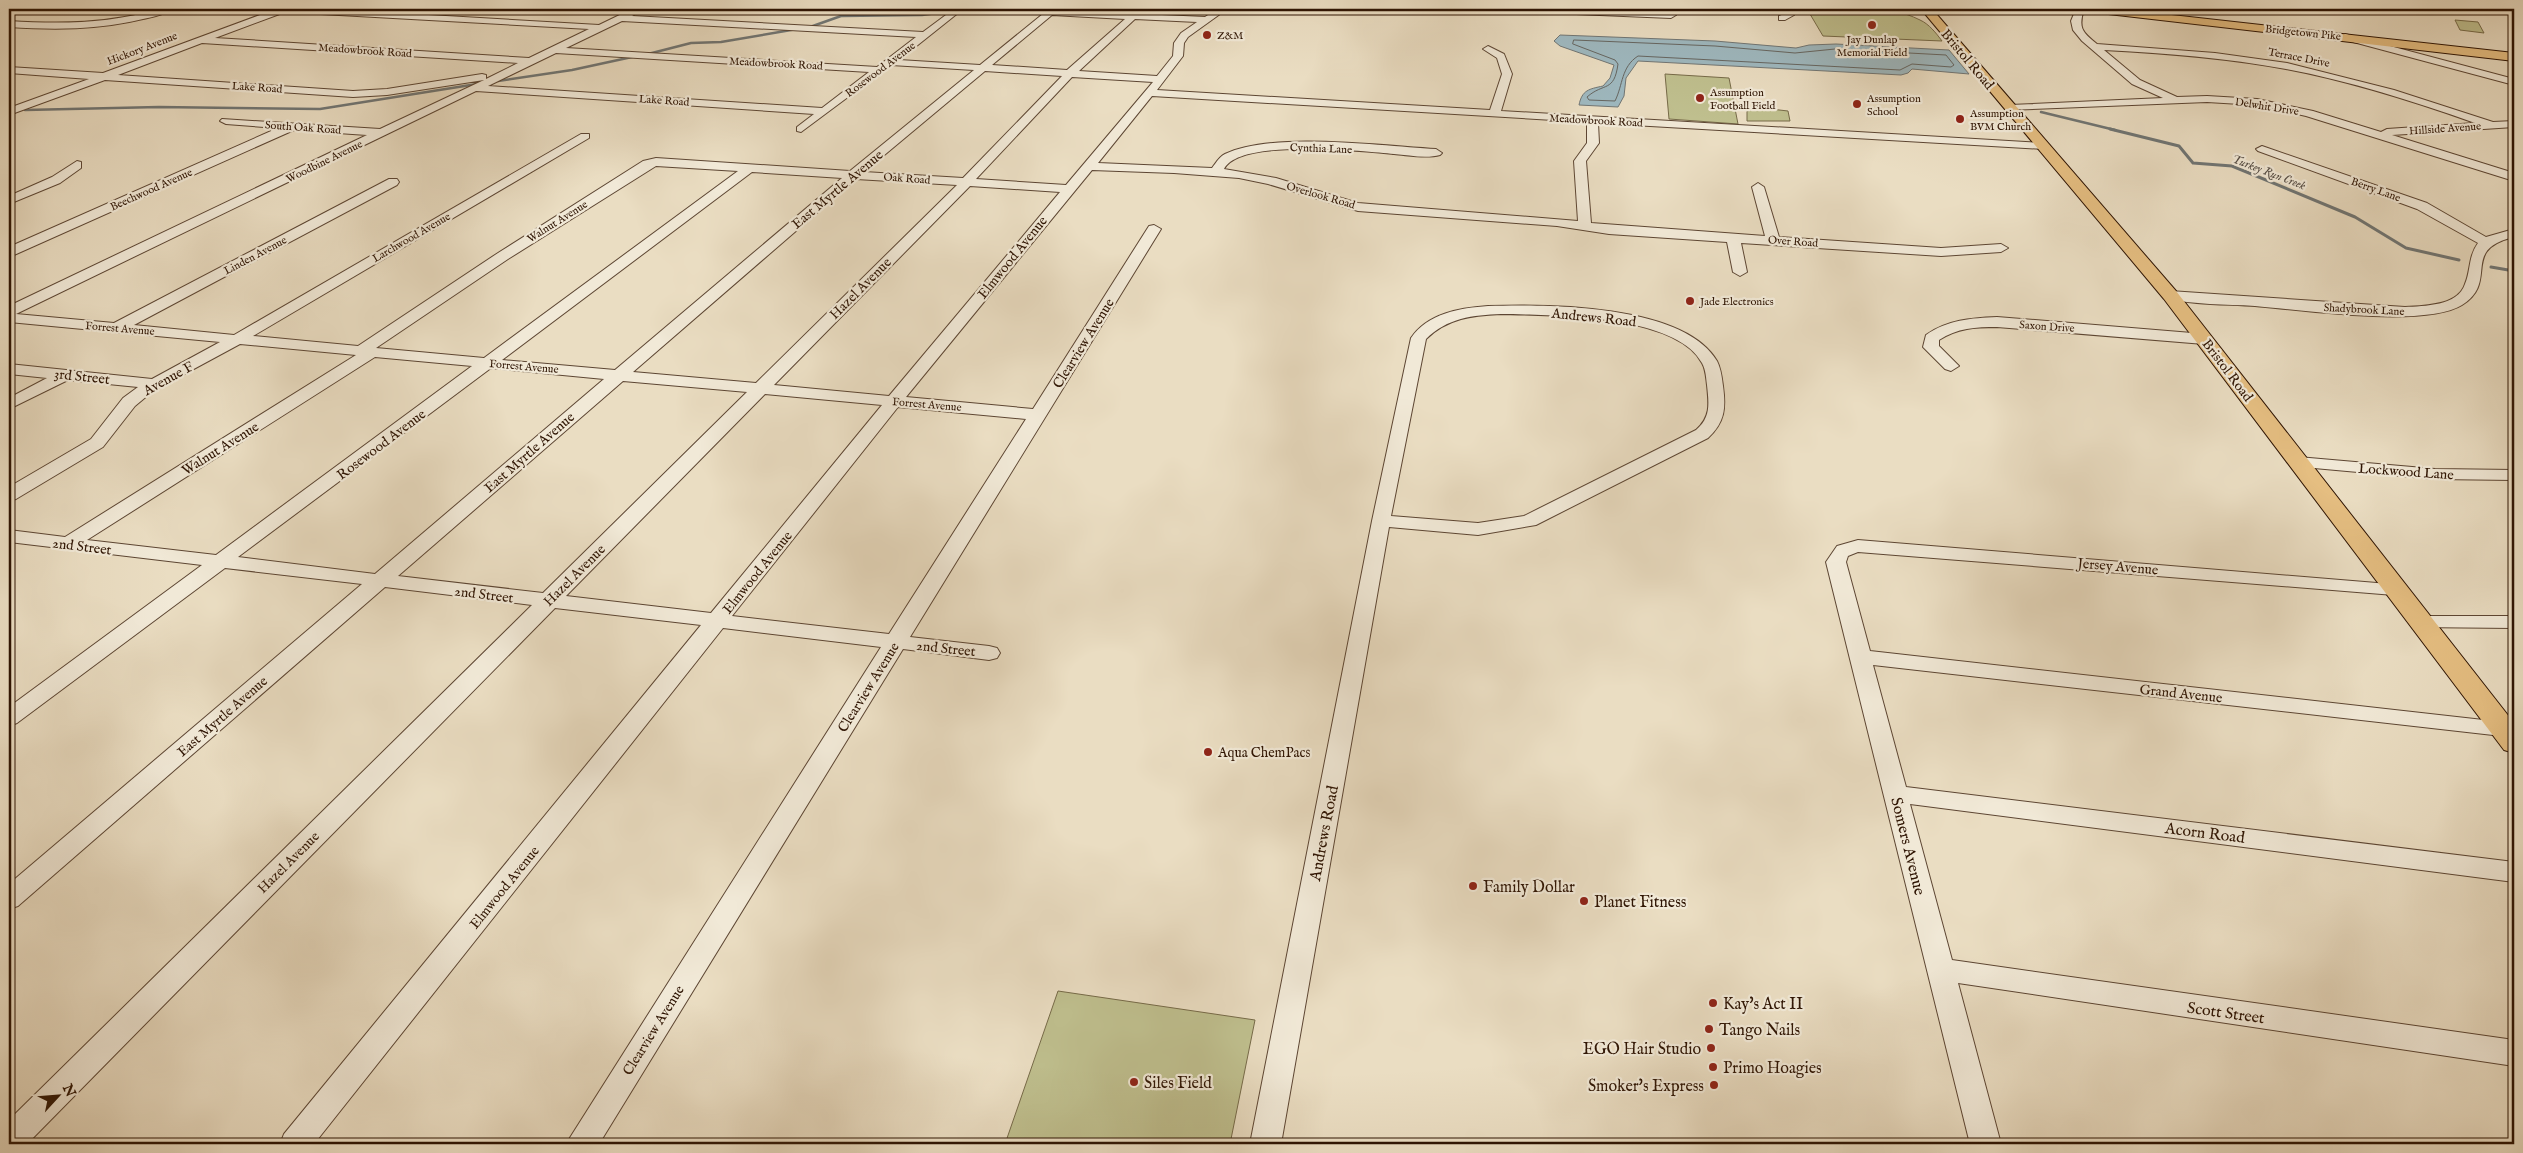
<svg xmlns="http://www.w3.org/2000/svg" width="2523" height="1153" viewBox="0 0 2523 1153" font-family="'IM FELL English',serif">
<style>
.green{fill:#bfbf8e;stroke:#766a48}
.water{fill:#9eb8bf;stroke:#717674}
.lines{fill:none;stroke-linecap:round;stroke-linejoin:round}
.shore{stroke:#666661;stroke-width:1}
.stream-far1{stroke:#717674;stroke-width:2.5}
.stream{stroke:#717674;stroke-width:3}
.minor-casing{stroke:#5d4633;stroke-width:2}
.major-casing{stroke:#2e1403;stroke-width:2}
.minor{fill:#f1e9d7;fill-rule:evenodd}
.major{fill:#e5be81;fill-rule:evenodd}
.poi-dot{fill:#8f2418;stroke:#f1e9d7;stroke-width:2}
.labels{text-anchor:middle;stroke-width:4.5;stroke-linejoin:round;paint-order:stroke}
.far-street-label{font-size:11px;fill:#2e1403;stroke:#f1e9d7}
.far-poi-label{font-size:11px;fill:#2e1403;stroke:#f1e9d7;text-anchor:start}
.far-water-label{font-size:12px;font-style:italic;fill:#554d45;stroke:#f1e9d7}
.street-label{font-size:14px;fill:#2e1403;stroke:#f1e9d7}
.poi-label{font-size:14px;fill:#2e1403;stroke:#f1e9d7;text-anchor:start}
.near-street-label{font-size:16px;fill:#2e1403;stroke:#f1e9d7}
.near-poi-label{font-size:16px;fill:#2e1403;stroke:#f1e9d7;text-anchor:start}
</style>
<rect width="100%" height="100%" fill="#eaddc2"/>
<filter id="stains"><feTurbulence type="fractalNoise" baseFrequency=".004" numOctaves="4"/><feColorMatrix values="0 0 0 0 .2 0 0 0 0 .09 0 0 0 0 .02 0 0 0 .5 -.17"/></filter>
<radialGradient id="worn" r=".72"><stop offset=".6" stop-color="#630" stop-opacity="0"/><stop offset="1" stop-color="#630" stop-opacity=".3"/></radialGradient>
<!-- green -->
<path class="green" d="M1807 9C1842 9 1887 3 1920 20 1929 24 1936 33 1942 41L1823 36Z
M2455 20 2478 22 2484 33 2460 30Z
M1665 74 1729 78 1738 124 1669 119Z
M1762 108 1788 111 1790 121H1747V111Z
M1058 991 1255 1020 1230 1144H1005Z"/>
<!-- water -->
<path class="water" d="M1560 35 1715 41 1796 48 1809 45 1836 44 1949 50 1969 74 1912 69 1908 73 1901 75 1638 61 1626 78 1624 96 1618 107 1579 105C1582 90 1589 89 1603 86L1610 78 1614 65 1560 46 1554 41Z"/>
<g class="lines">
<!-- shore -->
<path class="shore" d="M1574 40 1715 46 1795 53 1835 49 1946 55 1954 65 1951 67 1912 64 1900 70 1638 56C1621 67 1623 85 1615 101L1589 100 1587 97C1604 82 1614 93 1618 64L1615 60 1573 44Z"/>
<!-- stream-far1 -->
<path class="stream-far1" d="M966 11 1012 10
M810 27 841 16 922 15 952 11
M648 54 691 43 721 42 797 29
M498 81 572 70 632 57
M25 110 159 107 320 109 477 84
M2041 112 2115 130"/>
<!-- stream -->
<path class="stream" d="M2110 129 2179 146 2193 163 2232 166 2355 217 2406 248 2459 260
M2491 267 2514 271"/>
<!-- minor casing -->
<g class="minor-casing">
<path id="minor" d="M159 9H171C165 15 152 17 143 19 98 30 54 30 9 27V21C60 24 109 24 159 9Z
M276 9H326L599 25 632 9H643L632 16 923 32 954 9H963L899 60 980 65 1049 9 1130 13 1135 9H1144L1140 14 1205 17 1217 9H1227L1188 37 1184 43 1183 56 1157 90 1490 110 1502 74 1497 58 1483 49 1488 46 1504 54 1512 74 1501 111 2044 143 2050 146 2044 149 1598 123 1599 143 1586 161 1591 223 1765 236 1752 187 1758 183 1764 187 1779 237 1941 248 2001 244 2008 248 2001 252 1941 256 1741 243 1747 272 1740 276 1733 272 1727 242 1609 234 1557 226 1358 211 1268 184 1239 178 1174 173 1092 170 906 397 1033 409 1149 226 1154 225 1161 229 910 637 989 646 997 648 1000 653 997 658 989 660 903 649 599 1144H566L881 647 723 628 314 1144H280L284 1134 701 625 555 608 27 1144H9V1120L532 605 385 587 18 906 9 909V884L362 584 225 568 17 723 9 726V707L202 565 9 542V530L65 537 356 355 240 344 153 391 135 406 103 447 16 499 9 501V487L91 439 123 398 138 387 68 380 9 409V398L47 378 9 374V364L152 379 220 342 9 322V306L367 135 294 130 14 255 9 256V247L278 128 226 124 220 121 222 119 380 129 484 80 387 95 353 97 105 80 9 115V108L89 79 9 73V67L103 73ZM285 12 589 29 529 58 215 38ZM1052 15 1125 19 1067 70 992 65ZM1135 19 1197 22 1181 33 1174 43 1173 56 1157 76 1079 71ZM622 21 916 37 877 67 566 48ZM202 43 518 63 486 79V75L482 74 387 89 353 91 118 75ZM556 53 869 72 822 108 488 86ZM891 65 974 70 850 171 656 158 643 161 498 253 358 346 253 336 589 138V134H581L234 335 134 325 397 185 399 182 397 179H389L114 323 16 314 476 91 814 114 797 127V131L801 132ZM985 71 1062 76 963 178 864 172ZM1072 77 1153 82 1066 185 976 179ZM1152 96 1587 122V143L1574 161 1578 221 1358 203 1276 178 1224 169C1239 138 1363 151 1394 154 1408 155 1426 159 1440 155L1442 153 1436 149C1383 146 1272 131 1225 154 1219 157 1216 163 1212 168L1098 163ZM656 166 738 171 484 358 376 348 508 259ZM752 172 842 178 615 370 502 360ZM856 179 957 185 756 383 633 372ZM970 186 1060 192 889 396 774 385ZM375 357 472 366 216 555 87 540ZM491 368 604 379 375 574 238 557ZM623 381 747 392 543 593 398 576ZM765 394 882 405 711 613 566 596ZM898 407 1026 419 889 634 732 616Z
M1574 9 1671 12 1676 15 1671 18 1576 14 1572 11Z
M1782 9H1790L1794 15 1785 20H1779V16L1784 14Z
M2076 9H2084C2078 28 2082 32 2097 44L2215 53 2287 63 2394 90 2493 122 2514 121V127L2392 135 2514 173V181L2306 116 2257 105 2207 102 2006 110V106L2010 105 2163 98 2132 84 2082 41 2073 30 2071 21ZM2104 50C2165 53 2226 58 2286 69 2350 81 2413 101 2475 123L2387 129 2381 132 2313 111 2257 99 2207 96 2177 97 2140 80Z
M2345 34 2514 79V85L2342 39 2340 37Z
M2262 146 2427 203 2486 237 2514 229V237C2459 250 2500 281 2462 305 2425 328 2302 310 2255 306 2226 304 2193 305 2165 298L2163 295 2170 291 2405 307C2424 306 2458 306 2465 284 2471 270 2468 257 2478 243L2417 209 2258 151 2256 149Z
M77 161 81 162V168L60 183 9 204V196L52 177Z
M1488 306C1546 304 1684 304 1717 361 1721 369 1722 378 1723 386 1726 408 1725 422 1708 438L1536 525 1478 535 1389 527 1281 1144H1250L1372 521 1411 338C1428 313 1460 308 1488 306ZM1501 314C1550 315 1676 314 1702 363 1706 370 1706 378 1707 385 1709 404 1711 417 1696 430L1524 516 1478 523 1391 516 1426 339C1447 318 1473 315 1501 314Z
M1997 317 2204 334 2212 339 2204 344 1997 327C1976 327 1957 328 1939 340V346L1959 366 1951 371 1945 369 1923 347 1926 335C1947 320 1971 318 1997 317Z
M2298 457 2435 469 2514 470V480L2435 479 2292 466 2289 462 2292 458Z
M1858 540 2401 585 2404 589 2401 593 2394 595 1858 552 1848 556 1846 562 1870 651 2510 723 2513 728 2510 733 2502 736 1873 665 1906 787 2514 862V882L1910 804 1952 960 2514 1040V1066L1958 983 2001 1144H1970L1826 562 1837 546Z
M2419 616H2514V628L2412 627 2409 622 2412 617Z"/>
</g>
<!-- major casing -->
<g class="major-casing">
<path id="major" d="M1921 9H1932L2176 291 2514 723V753L2504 750 2164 299Z
M2085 9H2118L2514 53V61L2091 12Z"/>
</g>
<!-- minor -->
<use href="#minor" class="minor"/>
<!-- major -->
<use href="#major" class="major"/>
</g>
<!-- markers -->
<g class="poi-dot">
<circle cx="1872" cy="25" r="5"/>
<circle cx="1207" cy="35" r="5"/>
<circle cx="1700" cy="98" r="5"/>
<circle cx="1857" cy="104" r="5"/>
<circle cx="1960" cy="119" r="5"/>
<circle cx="1690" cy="301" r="5"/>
<circle cx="1208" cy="752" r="5"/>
<circle cx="1473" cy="886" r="5"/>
<circle cx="1584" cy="901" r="5"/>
<circle cx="1713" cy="1003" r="5"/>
<circle cx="1709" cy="1029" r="5"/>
<circle cx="1711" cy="1048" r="5"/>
<circle cx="1713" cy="1067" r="5"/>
<circle cx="1134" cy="1082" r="5"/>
<circle cx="1714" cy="1085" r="5"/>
</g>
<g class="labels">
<!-- far-street labels -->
<g class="far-street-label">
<text transform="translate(2303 32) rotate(6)" y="4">Bridgetown Pike</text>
<text transform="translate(142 48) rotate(-21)" y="4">Hickory Avenue</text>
<text transform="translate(365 50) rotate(4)" y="4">Meadowbrook Road</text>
<text transform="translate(2299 57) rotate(11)" y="4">Terrace Drive</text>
<text transform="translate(776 63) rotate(3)" y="4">Meadowbrook Road</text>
<text transform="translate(880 69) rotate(-37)" y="4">Rosewood Avenue</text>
<text transform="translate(257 87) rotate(4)" y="4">Lake Road</text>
<text transform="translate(664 100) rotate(4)" y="4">Lake Road</text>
<text transform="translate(2267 106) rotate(9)" y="4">Delwhit Drive</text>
<text transform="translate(1596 120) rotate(3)" y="4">Meadowbrook Road</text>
<text transform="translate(303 127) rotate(4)" y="4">South Oak Road</text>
<text transform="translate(2445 128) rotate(-4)" y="4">Hillside Avenue</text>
<text transform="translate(1321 148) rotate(2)" y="4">Cynthia Lane</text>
<text transform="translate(324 161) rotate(-26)" y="4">Woodbine Avenue</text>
<text transform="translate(907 178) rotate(4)" y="4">Oak Road</text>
<text transform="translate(151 189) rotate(-24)" y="4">Beechwood Avenue</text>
<text transform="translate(2376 189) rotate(20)" y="4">Berry Lane</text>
<text transform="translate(1321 195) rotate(16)" y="4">Overlook Road</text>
<text transform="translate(557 221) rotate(-32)" y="4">Walnut Avenue</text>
<text transform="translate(411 237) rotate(-30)" y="4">Larchwood Avenue</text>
<text transform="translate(1793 241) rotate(4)" y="4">Over Road</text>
<text transform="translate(255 255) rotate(-28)" y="4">Linden Avenue</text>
<text transform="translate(2364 309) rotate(3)" y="4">Shadybrook Lane</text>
<text transform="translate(2047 326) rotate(4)" y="4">Saxon Drive</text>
<text transform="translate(120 328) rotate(5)" y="4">Forrest Avenue</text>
<text transform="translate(524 366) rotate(5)" y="4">Forrest Avenue</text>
<text transform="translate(927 404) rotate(5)" y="4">Forrest Avenue</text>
</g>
<!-- far-poi labels -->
<g class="far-poi-label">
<text x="1217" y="39">Z&amp;M</text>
<text x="1872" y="43" text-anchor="middle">Jay Dunlap<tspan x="1872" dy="13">Memorial Field</tspan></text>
<text x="1710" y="96">Assumption<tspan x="1710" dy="13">Football Field</tspan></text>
<text x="1867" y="102">Assumption<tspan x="1867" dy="13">School</tspan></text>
<text x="1970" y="117">Assumption<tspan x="1970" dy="13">BVM Church</tspan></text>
<text x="1700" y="305">Jade Electronics</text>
</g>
<!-- far-water labels -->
<g class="far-water-label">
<text transform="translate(2269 172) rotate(21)" y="4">Turkey Run Creek</text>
</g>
<!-- street labels -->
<g class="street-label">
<text transform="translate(1968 59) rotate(50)" y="5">Bristol Road</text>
<text transform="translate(837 189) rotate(-40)" y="5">East Myrtle Avenue</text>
<text transform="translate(1012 257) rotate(-51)" y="5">Elmwood Avenue</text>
<text transform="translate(860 288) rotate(-45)" y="5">Hazel Avenue</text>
<text transform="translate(1594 317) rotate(6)" y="5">Andrews Road</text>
<text transform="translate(1083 343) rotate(-58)" y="5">Clearview Avenue</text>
<text transform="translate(2228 370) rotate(53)" y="5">Bristol Road</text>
<text transform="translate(82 376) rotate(6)" y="5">3rd Street</text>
<text transform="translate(168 378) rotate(-29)" y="5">Avenue F</text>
<text transform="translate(381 444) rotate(-37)" y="5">Rosewood Avenue</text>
<text transform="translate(220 448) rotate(-32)" y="5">Walnut Avenue</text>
<text transform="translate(529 452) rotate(-41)" y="5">East Myrtle Avenue</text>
<text transform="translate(2406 471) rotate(4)" y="5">Lockwood Lane</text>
<text transform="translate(82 546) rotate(7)" y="5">2nd Street</text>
<text transform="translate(2118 566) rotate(5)" y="5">Jersey Avenue</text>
<text transform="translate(757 572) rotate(-51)" y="5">Elmwood Avenue</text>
<text transform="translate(574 575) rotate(-45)" y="5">Hazel Avenue</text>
<text transform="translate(484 594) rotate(7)" y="5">2nd Street</text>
<text transform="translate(946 648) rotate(6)" y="5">2nd Street</text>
<text transform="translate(868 687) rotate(-58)" y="5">Clearview Avenue</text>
<text transform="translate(2181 693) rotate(6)" y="5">Grand Avenue</text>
<text transform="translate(222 716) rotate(-41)" y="5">East Myrtle Avenue</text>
<text transform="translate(288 862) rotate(-45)" y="5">Hazel Avenue</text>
<text transform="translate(504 887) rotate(-51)" y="5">Elmwood Avenue</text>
<text transform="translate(653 1030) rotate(-58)" y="5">Clearview Avenue</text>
</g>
<!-- poi labels -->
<g class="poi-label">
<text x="1218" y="757">Aqua ChemPacs</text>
</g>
<!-- near-street labels -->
<g class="near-street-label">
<text transform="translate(2205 832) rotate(7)" y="6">Acorn Road</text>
<text transform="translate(1323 833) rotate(-79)" y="6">Andrews Road</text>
<text transform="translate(1909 846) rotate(76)" y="6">Somers Avenue</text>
<text transform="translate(2226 1012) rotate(8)" y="6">Scott Street</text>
</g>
<!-- near-poi labels -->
<g class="near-poi-label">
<text x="1483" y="892">Family Dollar</text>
<text x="1594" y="907">Planet Fitness</text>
<text x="1723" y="1009">Kay's Act II</text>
<text x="1719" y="1035">Tango Nails</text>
<text x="1701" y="1054" text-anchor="end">EGO Hair Studio</text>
<text x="1723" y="1073">Primo Hoagies</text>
<text x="1144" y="1088">Siles Field</text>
<text x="1704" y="1091" text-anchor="end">Smoker's Express</text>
</g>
</g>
<!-- margin -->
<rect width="2523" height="1153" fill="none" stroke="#eaddc2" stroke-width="30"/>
<rect x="10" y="10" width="2503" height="1133" fill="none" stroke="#2e1403" stroke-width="2.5"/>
<rect x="15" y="15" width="2493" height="1123" fill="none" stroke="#2e1403"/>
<!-- north arrow -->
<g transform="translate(58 1096) rotate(64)" stroke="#f1e9d7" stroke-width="4" paint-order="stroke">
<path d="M0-4L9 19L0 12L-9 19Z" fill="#2e1403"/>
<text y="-8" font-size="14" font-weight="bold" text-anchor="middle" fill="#2e1403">N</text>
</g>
<rect width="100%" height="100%" filter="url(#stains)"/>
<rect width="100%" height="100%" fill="url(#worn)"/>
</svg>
